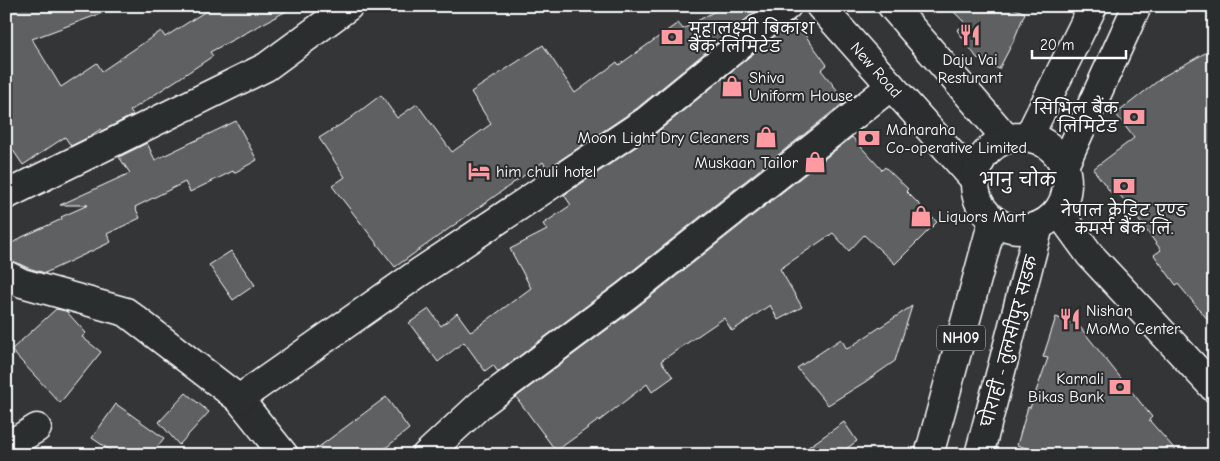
<svg xmlns="http://www.w3.org/2000/svg" width="1220" height="461" viewBox="0 0 1220 461" font-family="'Comic Neue','Playpen Sans Deva',sans-serif">
<style>
.building{fill:#5f6162;stroke:#fff}
.lines{fill:none;stroke-linecap:round;stroke-linejoin:round}
.street-casing{stroke:#fff;stroke-width:31}
.primary-casing{stroke:#fff;stroke-width:31}
.street{stroke:#2a2d2e;stroke-width:28}
.primary{stroke:#2a2d2e;stroke-width:28}
.labels{text-anchor:middle;stroke-width:4;stroke-linejoin:round;paint-order:stroke}
.shield{fill:#2a2d2e;stroke:#bfc0c0;stroke-width:1}
.shield-label{font-size:15px;font-weight:bold;fill:#fff}
.poi-label{font-size:16px;fill:#fff;stroke:#2a2d2e;text-anchor:start}
.street-label{font-size:16px;fill:#fff;stroke:#2a2d2e}
.neighbourhood-label{font-size:18px;fill:#fff;stroke:#2a2d2e}
</style>
<rect width="100%" height="100%" fill="#333536"/>
<filter id="ink" filterUnits="userSpaceOnUse"><feTurbulence type="fractalNoise" baseFrequency=".02" numOctaves="2"/><feDisplacementMap in="SourceGraphic" scale="10" xChannelSelector="R" yChannelSelector="G"/><feConvolveMatrix kernelMatrix="1 2 1 2 8 2 1 2 1" color-interpolation-filters="sRGB"/></filter>
<g filter="url(#ink)">
<!-- building -->
<path class="building" d="M6 6H113V9L32 39 61 87 97 63 102 71 161 31 165 37 214 6H296L210 52 213 56 130 111 133 115 102 131 101 129 87 138 71 146 65 137 23 165 6 140Z
M724 6H752L756 11 636 109 547 169 543 162 395 267 332 186 345 177 319 138 348 120 381 95 397 118 417 104 452 152 491 124 471 92 543 45 575 93 617 62 619 65 678 23 683 29Z
M948 6H1009L1025 13 1013 42 999 69 977 58 957 30 966 24Z
M794 20 827 65 821 70 846 101 617 283 498 372 493 365 485 371 464 342 438 362 409 323 429 309 441 326 457 313 471 332 531 288 510 249 547 230 543 224 571 205 564 195 655 134Z
M1214 48V327L1178 284 1176 285 1154 255 1161 250 1117 191 1112 194 1093 169 1134 138 1116 114 1164 76Z
M236 121 257 160 234 173 233 171 190 192 185 182 135 207 140 218 107 234 111 242 45 273 28 268 13 261 6 260V247L22 237 62 219 61 217 88 205H60L130 173 119 157 147 143 155 160Z
M852 137 882 170 885 167 908 189 906 191 937 222 895 264 864 235 849 251 833 233 780 269 802 307 778 320 770 305 732 331 724 318 661 361 673 377 652 392 647 384 599 421V420L556 451 516 397 636 308Z
M231 251 255 285 233 300 209 265Z
M912 306 895 361 865 382 828 405 797 368 841 339 847 349Z
M56 309 66 311 86 333 82 337 101 352 60 403 11 350Z
M1056 317 1080 327 1152 417 1149 420 1180 455H1037L1032 450 1017 445 1028 407 1030 408 1048 358 1043 357Z
M186 393 209 412 179 445 159 422Z
M386 397 409 429 377 455H308Z
M116 404 164 438 151 455H117L92 438Z
M844 422 857 441 838 455H797Z"/>
<g class="lines">
<!-- street casing -->
<g class="street-casing">
<g id="street">
<path id="s1" d="M820 6 974 179"/>
<path d="M892 6 1006 138"/>
<path d="M6 195 266 67 349 6"/>
<path d="M1058 211 1090 255 1214 388"/>
<path d="M6 275 22 283 126 312 239 399 284 455"/>
<path d="M239 399 420 272 645 122 787 6"/>
<path d="M6 447 37 428"/>
<path d="M426 455 481 404 627 295 891 86"/>
</g>
</g>
<!-- primary casing -->
<g class="primary-casing">
<path id="primary" d="M1029 136 1093 6
M975 183a46 46 0 1 1 92 0a46 46 0 1 1-92 0Z
M1064 166 1137 6
M929 455 993 220
M979 455 1039 226"/>
</g>
<!-- street -->
<use href="#street" class="street"/>
<!-- primary -->
<use href="#primary" class="primary"/>
</g>
</g>
<!-- icons -->
<defs>
<g id="restaurant-bare" transform="scale(1.725)"><path d="M-5-6h1v4h1v-4h1v4h1v-4h1v5L-1.5 .5V6h-2V.5L-5-1ZM5-6V6H3V1.5H1.5Q1.5-4 5-6Z" fill="#ff9aa2" stroke="#2a2d2e" stroke-width="2.5" paint-order="stroke"/></g>
<g id="bank-bare" transform="scale(1.725)"><path d="M-6-4H6V4H-6ZM0-2.3a2.3 2.3 0 1 0 0 4.6a2.3 2.3 0 1 0 0-4.6Z" fill="#ff9aa2" stroke="#2a2d2e" stroke-width="2.5" paint-order="stroke"/></g>
<g id="shop-bare" transform="scale(1.725)"><path d="M-5-2.5h2.3a2.7 3.5 0 0 1 5.4 0H5L5.5 6h-11ZM-1.5-2.5h3a1.5 2.3 0 0 0-3 0Z" fill="#ff9aa2" stroke="#2a2d2e" stroke-width="2.5" paint-order="stroke"/></g>
<g id="hotel-bare" transform="scale(1.725)"><path d="M-6-4.5h1.5V1H6V5H4.5V3h-9V5H-6ZM-4 0a1.8 1.8 0 1 1 3.6 0ZM.5 0V-2.5h3Q6-2.5 6 0Z" fill="#ff9aa2" stroke="#2a2d2e" stroke-width="2.5" paint-order="stroke"/></g>
</defs>
<g fill-rule="evenodd">
<use href="#restaurant-bare" x="970" y="35"/>
<use href="#bank-bare" x="672" y="37"/>
<use href="#shop-bare" x="732" y="86"/>
<use href="#bank-bare" x="1134" y="117"/>
<use href="#shop-bare" x="766" y="137"/>
<use href="#bank-bare" x="869" y="138"/>
<use href="#shop-bare" x="815" y="162"/>
<use href="#hotel-bare" x="479" y="171"/>
<use href="#bank-bare" x="1124" y="186"/>
<use href="#shop-bare" x="921" y="216"/>
<use href="#restaurant-bare" x="1070" y="319"/>
<use href="#bank-bare" x="1120" y="387"/>
</g>
<g class="labels">
<!-- shield labels -->
<rect class="shield" x="937" y="325.5" width="48" height="25" rx="4"/>
<g class="shield-label">
<text x="961" y="343">NH09</text>
</g>
<!-- poi labels -->
<g class="poi-label">
<text x="689" y="34">महालक्ष्मी बिकाश<tspan x="689" dy="18">बैंक लिमिटेड</tspan></text>
<text x="970" y="65" text-anchor="middle">Daju Vai<tspan x="970" dy="18">Resturant</tspan></text>
<text x="749" y="83">Shiva<tspan x="749" dy="18">Uniform House</tspan></text>
<text x="1118" y="114" text-anchor="end">सिभिल बैंक<tspan x="1118" dy="18">लिमिटेड</tspan></text>
<text x="886" y="135">Maharaha<tspan x="886" dy="18">Co-operative Limited</tspan></text>
<text x="749" y="143" text-anchor="end">Moon Light Dry Cleaners</text>
<text x="798" y="168" text-anchor="end">Muskaan Tailor</text>
<text x="496" y="177">him chuli hotel</text>
<text x="1124" y="216" text-anchor="middle">नेपाल क्रेडिट एण्ड<tspan x="1124" dy="18">कमर्स बैंक लि.</tspan></text>
<text x="938" y="222">Liquors Mart</text>
<text x="1086" y="316">Nishan<tspan x="1086" dy="18">MoMo Center</tspan></text>
<text x="1104" y="384" text-anchor="end">Karnali<tspan x="1104" dy="18">Bikas Bank</tspan></text>
</g>
<!-- street labels -->
<g class="street-label">
<text dy="6" stroke="none"><textPath href="#s1" startOffset="85">New Road</textPath></text>
<text transform="translate(1009 341) rotate(-75)" y="6">घोराही - तुलसीपुर सडक</text>
</g>
<!-- neighbourhood labels -->
<g class="neighbourhood-label">
<text x="1018" y="186">भानु चोक</text>
</g>
</g>
<!-- margin -->
<rect width="1220" height="461" fill="none" stroke="#2a2d2e" stroke-width="25"/>
<rect x="12" y="12" width="1195" height="436" fill="none" stroke="#fff" stroke-width="2" filter="url(#ink)"/>
<!-- scale -->
<path d="M1032 50v8h94v-8" fill="none" stroke="#ffffff" stroke-width="2.5"/>
<text x="1040" y="50" font-size="15" fill="#ffffff" stroke="#2a2d2e" stroke-width="4" paint-order="stroke">20 m</text>
</svg>
